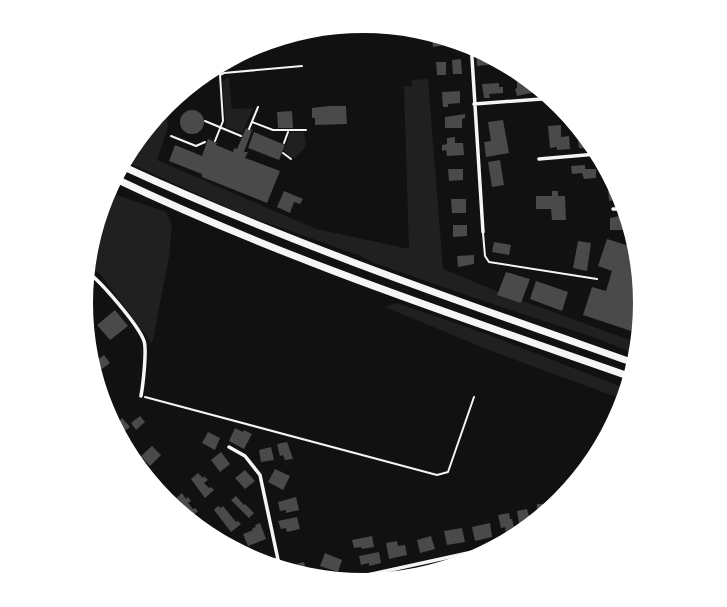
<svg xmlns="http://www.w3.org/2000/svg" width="727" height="607" viewBox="0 0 727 607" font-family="'Asap Condensed',sans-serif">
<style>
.green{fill:#202020}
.building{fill:#4a4a4a}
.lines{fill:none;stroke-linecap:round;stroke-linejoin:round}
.path{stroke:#f5f5f5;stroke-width:2}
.service{stroke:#f5f5f5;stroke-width:2}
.minor{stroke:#f5f5f5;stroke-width:3.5}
.motorway{stroke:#f5f5f5;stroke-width:7}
.rail{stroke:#9a9a9a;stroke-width:2.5}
</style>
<rect width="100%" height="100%" fill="#111"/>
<!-- green -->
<path class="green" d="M229 77 232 109 253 108 242 133 226 127 222 82Z
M428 79 443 269 496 291 638 343 636 354 593 337 504 308 374 263 361 256 239 213 125 161 166 102 168 126 157 160 316 229 409 249 404 86H413L411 80Z
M290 132H304L306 146 295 158 291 157 284 151Z
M109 185 115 189 117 195 166 212 172 225 169 257 152 344 100 274 88 267 103 195Z
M397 303 489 335 629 390 627 401 484 348 385 307Z"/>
<!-- building -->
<path class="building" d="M439 36 459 40V43L433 47 432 37Z
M484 51 486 55 482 56V57L492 56 495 58V64L477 66 476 52Z
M461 59 462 74H453L452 60Z
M436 62H446V75H437Z
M529 81 535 85V92L517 96 515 89 517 88V82Z
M499 83V87H503V93L489 94 490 98H484L482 84Z
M460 91V103L448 104V107H443L442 92Z
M329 106H346L347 124 315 125V118H312V108Z
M180 122a12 12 0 1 1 24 0a12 12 0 1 1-24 0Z
M292 111 293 128H278L277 112Z
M465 114V118L462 119V128H445V117Z
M503 120 509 153 486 157 484 142 491 141 488 122Z
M561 125V137L569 136 570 149 557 150V147L550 148 548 126Z
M246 128 252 130 244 152H248L245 158 280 171 267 203 202 177V174L169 161 175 145 202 156 208 139 217 143 216 145 233 152 234 148 237 149Z
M254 132 285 145 279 160 248 148Z
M455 137V143H463L464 155 447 156 446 150 442 151V145L447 144V138Z
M586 137 593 148V149L579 148 578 138Z
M500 160 504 185 492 187 488 162Z
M585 165V169H596V178L584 179 582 173 572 174 571 166Z
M448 169H463V180L449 181Z
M608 189H620L621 193 624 195V199L609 201Z
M284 191 303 199 300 204 294 202 290 213 277 207Z
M552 191H558V196H565L566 220H552L551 209H536V196H552Z
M451 199H466V213H452Z
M624 215 625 230H610V218Z
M453 225H467V236L453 237Z
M607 239 629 246 631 240 634 241 646 304 640 334 583 315 592 287 606 291 612 271 598 266Z
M578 241 591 243 587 271 573 268Z
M494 242 511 245 509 255 492 252Z
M474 255V264L458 267 457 256Z
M506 272 530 279 521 303 497 295Z
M536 281 568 292 562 311 530 299Z
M83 295 94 309 84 317 81 303Z
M115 310 128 326 110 340 97 325Z
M104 355 110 363 95 374 93 363Z
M95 375 109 393 100 400Z
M140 416 145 422 136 430 131 423Z
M122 418 130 427 121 434 114 426Z
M235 428 243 432 244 430 252 434 244 449 229 441Z
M208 432 220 438 215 450 202 443Z
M287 442 293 459 285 460 283 455 280 456 277 444Z
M152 446 161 455 150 466 141 456Z
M271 447 274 460 261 462 259 450Z
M221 452 230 464 220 472 211 460Z
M275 469 290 476 283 490 268 482Z
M245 470 255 481 245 489 235 478Z
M198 473 203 478 204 476 208 480 204 483 209 488 211 487 214 490 205 498 191 479Z
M182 493 186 499 188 497 191 501 188 503 193 509 195 508 198 511 189 519 174 500Z
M236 496 244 505 245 504 254 513 249 518 231 500Z
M296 497 299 510 286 513V510L280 511 278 502Z
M537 504H546V509H549V513L541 518V516H537Z
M218 506 221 508 223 506 236 522 238 521 241 524 231 532 214 510Z
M527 509 529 516 531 515 533 524 524 529 523 524H519L517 511Z
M509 513 510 519H512L515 531 506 533 505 527 501 528 498 515Z
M297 517 300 529 287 532 286 528 281 529 278 521Z
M197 520 199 522 202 520 207 527 209 525 212 528 210 531 215 536 216 534 220 538 218 539 193 523Z
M260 523 266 539 248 546 243 534 253 530 252 528 256 527 255 525Z
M490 523 492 537 475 541 472 527Z
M462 528 465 542 447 545 444 531Z
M372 536 374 547 362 549 361 547 354 548 352 540Z
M431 536 435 549 420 553 417 540Z
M397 541 398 546 405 545 407 555 389 559 386 543Z
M238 544 241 550 248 547 256 565 230 547Z
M379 552 381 563 369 566V563L361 565 359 556Z
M325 553 342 560 338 572 320 566Z
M304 562 307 575 294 572 292 565Z"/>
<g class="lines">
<!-- path -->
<path class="path" d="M205 121 241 136
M252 122 273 130H306
M249 129 258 107
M171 136 196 146 205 142
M215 141 223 121 220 75 224 73 302 66
M284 143 288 132
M283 153 291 159
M145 397 437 475 448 472 474 397"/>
<!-- service -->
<path class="service" d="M483 233 485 256 489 262 597 279"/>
<!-- minor -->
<path class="minor" d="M471 42 483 232
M474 104 555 98
M539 159 597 154
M613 209H627
M87 272C100 280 139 326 144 341 147 350 143 385 141 396
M229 447 245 456 260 475 280 569
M340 581 500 546"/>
<!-- motorway -->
<path class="motorway" d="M122 166C288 243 461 302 634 363
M114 178C281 258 457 316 631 377"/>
<!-- rail -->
<path class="rail" d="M158 495 167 505"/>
</g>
<!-- crop -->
<path d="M0 0H727V607H0ZM93 303a270 270 0 1 1 540 0a270 270 0 1 1-540 0Z" fill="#fff" fill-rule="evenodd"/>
</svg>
